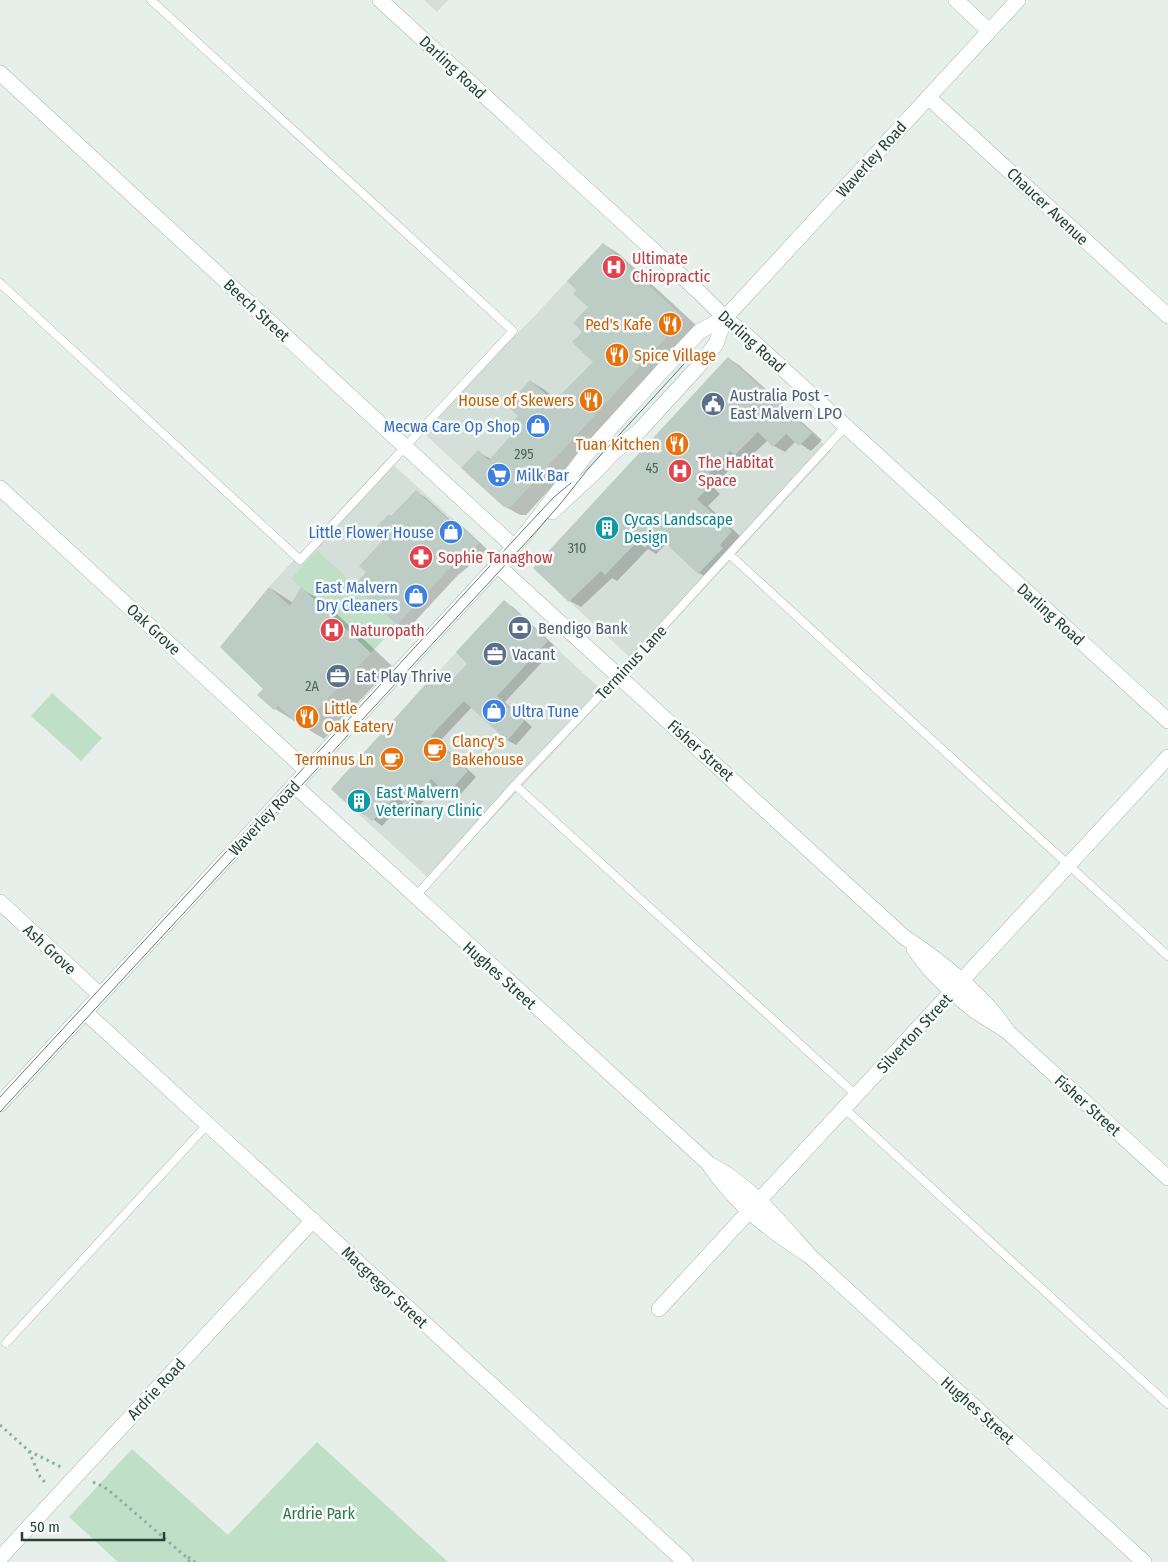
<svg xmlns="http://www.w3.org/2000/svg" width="1168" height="1562" viewBox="0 0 1168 1562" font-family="'Fira Sans Condensed',sans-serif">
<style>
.built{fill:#d4dfd9}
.green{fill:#c0dfc7}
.shadow{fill:#0003}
.building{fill:#beccc6}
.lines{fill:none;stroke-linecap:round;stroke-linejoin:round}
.service-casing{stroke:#a8b7b1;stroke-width:9}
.minor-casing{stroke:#a8b7b1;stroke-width:16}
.tertiary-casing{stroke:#a8b7b1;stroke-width:16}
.secondary-casing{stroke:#a5bab2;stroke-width:16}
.path{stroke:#88b1a2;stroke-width:3;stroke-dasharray:2.5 4;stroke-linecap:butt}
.service{stroke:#fff;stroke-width:8}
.minor{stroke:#fff;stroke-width:15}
.tertiary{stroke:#fff;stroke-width:15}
.secondary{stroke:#fff;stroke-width:15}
.tram{stroke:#607c73;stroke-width:1}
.labels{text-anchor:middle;stroke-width:5;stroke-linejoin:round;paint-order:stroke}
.number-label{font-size:14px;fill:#4b645c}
.street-label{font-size:16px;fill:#254138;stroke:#f7fbf9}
.health-label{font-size:16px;fill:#be3a42;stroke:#f7fbf9;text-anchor:start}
.food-label{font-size:16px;fill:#c56008;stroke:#f7fbf9;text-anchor:end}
.service-label{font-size:16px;fill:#4e5e75;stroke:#f7fbf9;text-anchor:start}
.shop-label{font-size:16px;fill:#366cbe;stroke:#f7fbf9;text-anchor:end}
.culture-label{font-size:16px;fill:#0d838f;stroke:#f7fbf9;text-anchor:start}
.park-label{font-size:16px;fill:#307747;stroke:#f7fbf9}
</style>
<rect width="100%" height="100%" fill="#e6efea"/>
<!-- built -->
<path class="built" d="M424 0H448L437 12Z
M603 243 684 318 511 507H504L417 427 525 326Z
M728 357 831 451 636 663 533 568Z
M387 459 479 543 464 559 448 570 301 727 278 706 297 612 269 587Z
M504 600 607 695 433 882 331 789Z"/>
<!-- green -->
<path class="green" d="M317 550 397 625 371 653 291 579Z
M52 693 102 738 81 761 31 716Z
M317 1442 448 1562H118L69 1517 132 1449 228 1535Z"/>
<!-- shadow -->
<path class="shadow" d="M603 244 618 253 698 327 526 515H520L504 506 478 452 491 459 517 431 520 416 530 381 545 390 556 400 594 362 584 332Z
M728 358 739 365 822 440 811 451 796 441 785 452 774 446 768 440 747 460 741 457 713 487 720 494 708 506 742 538 710 579 699 573 667 543 656 554 648 549 617 581 612 578 581 607 570 601Z
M416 492 425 497 451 521 461 525 487 549 473 563 458 575 407 630 397 624 368 572 389 536 392 517Z
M270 588 293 603 301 589 323 601 392 666 324 739 275 709 259 695 265 689Z
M504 602 513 607 556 647 505 702 532 727 516 745 507 740 472 707 439 742 476 777 457 798 448 793 439 785 416 809 405 801 382 826 366 814 365 815 356 810 332 788 435 677 448 686 469 664Z"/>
<!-- building -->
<path class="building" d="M603 243 684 318 511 507H504L461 468 478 450 489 460 515 431 509 425 518 416 507 406 530 380 554 401 593 362 572 342 582 332 573 323 588 307 573 294 576 290 567 281Z
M728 357 812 433 799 446 786 434 773 447 758 432 735 455 730 451 703 480 709 487 697 499 732 531 720 545 723 548 698 574 657 535 645 548 637 542 605 575 601 571 569 602 533 568Z
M416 490 450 521 452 518 479 543 464 559 448 570 397 625 354 585 366 572 359 566 387 536 377 526 389 514 391 516Z
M269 587 290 606 301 587 371 653 301 727 278 706 274 710 257 695 263 689 220 647Z
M504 600 548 641 497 696 524 721 507 741 464 701 431 736 468 771 447 794 431 779 407 805 397 796 372 821 358 808 355 811 331 789 434 675 447 685 467 664 456 652Z"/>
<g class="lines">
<!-- service casing -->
<g class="service-casing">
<path id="service" d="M0 283 300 560 513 331 151 0
M729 554 1168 956
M515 785 856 1095
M415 897 515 785 605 690 846 426
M844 1108 1168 1404
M6 1343 208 1124"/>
</g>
<!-- minor casing -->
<g class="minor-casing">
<path id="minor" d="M956 0 989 31
M0 73 514 547
M928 97 1168 316
M0 488 307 771
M497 565 904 937C933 956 960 977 984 1002 993 1011 1001 1022 1008 1032
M294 785 708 1163C737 1206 768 1229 811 1257
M0 902 100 995
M914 949 929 969 952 992 975 1011 1008 1032 1168 1178
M85 1012 685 1562
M711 1165C752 1186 781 1224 811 1257L1144 1562
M659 1309 1168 757
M0 1558 313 1220"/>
</g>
<!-- tertiary casing -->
<g class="tertiary-casing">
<path id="tertiary" d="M380 0 701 294 725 318 746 335 1168 721"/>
</g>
<!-- secondary casing -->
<g class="secondary-casing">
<path id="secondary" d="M552 512 593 474 613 453 640 430 696 369 716 344 725 318
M0 1104 514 547 527 532 585 456 662 371 700 331 725 318 1018 0"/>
</g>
<!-- path -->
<path class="path" d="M0 1425 29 1451 63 1468
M29 1451 39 1475 47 1485
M93 1482 104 1487 112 1493 185 1556 190 1562
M188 1557 195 1562"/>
<!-- service -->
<use href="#service" class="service"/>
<!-- minor -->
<use href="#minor" class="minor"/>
<!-- tertiary -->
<use href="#tertiary" class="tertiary"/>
<!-- secondary -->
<use href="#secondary" class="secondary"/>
<!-- tram -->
<path class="tram" d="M0 1097 524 529 554 497 571 483
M0 1112 532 536 561 503 588 469 684 364"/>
</g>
<!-- icons -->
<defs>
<g id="hospital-disc" transform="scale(1.25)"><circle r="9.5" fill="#e0444e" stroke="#f7fbf9"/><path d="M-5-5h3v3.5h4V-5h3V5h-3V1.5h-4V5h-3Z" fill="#fff"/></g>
<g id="restaurant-disc" transform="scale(1.25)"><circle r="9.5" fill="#e8710a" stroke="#f7fbf9"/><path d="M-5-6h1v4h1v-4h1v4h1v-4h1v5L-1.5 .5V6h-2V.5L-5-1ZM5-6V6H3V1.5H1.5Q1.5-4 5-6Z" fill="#fff"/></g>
<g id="civic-disc" transform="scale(1.25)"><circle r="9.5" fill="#5c6f8a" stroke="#f7fbf9"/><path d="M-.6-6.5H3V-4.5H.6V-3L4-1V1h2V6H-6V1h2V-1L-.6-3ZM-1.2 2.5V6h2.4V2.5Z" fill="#fff"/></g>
<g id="shop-disc" transform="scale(1.25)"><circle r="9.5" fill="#3f7fe0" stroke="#f7fbf9"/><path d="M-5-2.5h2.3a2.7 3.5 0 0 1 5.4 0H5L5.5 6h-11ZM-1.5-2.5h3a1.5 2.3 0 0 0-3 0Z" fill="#fff"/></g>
<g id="supermarket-disc" transform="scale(1.25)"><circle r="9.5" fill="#3f7fe0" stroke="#f7fbf9"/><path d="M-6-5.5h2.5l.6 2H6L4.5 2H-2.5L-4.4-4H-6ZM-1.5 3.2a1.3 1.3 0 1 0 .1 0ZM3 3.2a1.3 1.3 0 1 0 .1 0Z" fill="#fff"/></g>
<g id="building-disc" transform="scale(1.25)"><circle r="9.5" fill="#0f9aa8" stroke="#f7fbf9"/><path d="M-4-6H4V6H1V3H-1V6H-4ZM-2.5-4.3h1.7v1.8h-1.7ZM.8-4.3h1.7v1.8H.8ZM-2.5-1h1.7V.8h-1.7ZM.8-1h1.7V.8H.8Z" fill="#fff"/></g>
<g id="pharmacy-disc" transform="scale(1.25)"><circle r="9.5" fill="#e0444e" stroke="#f7fbf9"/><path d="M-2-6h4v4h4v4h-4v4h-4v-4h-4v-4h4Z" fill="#fff"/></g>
<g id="bank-disc" transform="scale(1.25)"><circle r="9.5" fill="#5c6f8a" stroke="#f7fbf9"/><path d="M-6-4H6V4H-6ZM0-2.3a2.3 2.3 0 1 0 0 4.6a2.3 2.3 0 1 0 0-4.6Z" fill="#fff"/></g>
<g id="office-disc" transform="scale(1.25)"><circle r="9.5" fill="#5c6f8a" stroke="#f7fbf9"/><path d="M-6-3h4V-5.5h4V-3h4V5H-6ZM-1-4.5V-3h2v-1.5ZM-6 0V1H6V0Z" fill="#fff"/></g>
<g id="cafe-disc" transform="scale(1.25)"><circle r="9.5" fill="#e8710a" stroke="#f7fbf9"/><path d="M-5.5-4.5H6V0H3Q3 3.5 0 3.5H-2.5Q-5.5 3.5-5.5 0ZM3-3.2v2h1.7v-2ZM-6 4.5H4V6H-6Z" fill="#fff"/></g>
</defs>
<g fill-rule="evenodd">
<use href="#hospital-disc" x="614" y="267"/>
<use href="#restaurant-disc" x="670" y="324"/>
<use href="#restaurant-disc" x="617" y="355"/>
<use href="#restaurant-disc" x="591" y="400"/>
<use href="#civic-disc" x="713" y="404"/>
<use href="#shop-disc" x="538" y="426"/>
<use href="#restaurant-disc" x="677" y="444"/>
<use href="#hospital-disc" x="680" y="471"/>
<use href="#supermarket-disc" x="499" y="475"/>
<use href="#building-disc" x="607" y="528"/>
<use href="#shop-disc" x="451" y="532"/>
<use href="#pharmacy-disc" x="421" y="557"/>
<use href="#shop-disc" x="416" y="596"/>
<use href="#bank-disc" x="520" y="628"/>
<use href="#hospital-disc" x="332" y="630"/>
<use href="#office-disc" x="495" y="654"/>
<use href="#office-disc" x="338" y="676"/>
<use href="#shop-disc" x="494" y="711"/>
<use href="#restaurant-disc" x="307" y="717"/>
<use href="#cafe-disc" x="435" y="750"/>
<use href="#cafe-disc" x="392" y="759"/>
<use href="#building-disc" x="359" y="801"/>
</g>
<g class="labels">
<!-- number labels -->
<g class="number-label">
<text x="524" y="459">295</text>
<text x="652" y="473">45</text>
<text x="577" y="553">310</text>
<text x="312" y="691">2A</text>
</g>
<!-- street labels -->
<g class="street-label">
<text transform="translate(453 67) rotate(43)" y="6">Darling Road</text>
<text transform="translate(871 159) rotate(-48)" y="6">Waverley Road</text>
<text transform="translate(1048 206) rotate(43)" y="6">Chaucer Avenue</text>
<text transform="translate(257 310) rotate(43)" y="6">Beech Street</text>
<text transform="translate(752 341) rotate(42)" y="6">Darling Road</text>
<text transform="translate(1051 614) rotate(42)" y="6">Darling Road</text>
<text transform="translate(154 629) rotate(43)" y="6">Oak Grove</text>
<text transform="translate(631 662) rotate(-47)" y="6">Terminus Lane</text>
<text transform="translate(701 750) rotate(42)" y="6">Fisher Street</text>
<text transform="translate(264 818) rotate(-47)" y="6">Waverley Road</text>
<text transform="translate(50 949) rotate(43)" y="6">Ash Grove</text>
<text transform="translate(500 975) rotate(42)" y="6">Hughes Street</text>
<text transform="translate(914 1033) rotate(-47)" y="6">Silverton Street</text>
<text transform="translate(1088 1105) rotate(42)" y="6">Fisher Street</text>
<text transform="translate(385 1287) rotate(43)" y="6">Macgregor Street</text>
<text transform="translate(156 1389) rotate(-47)" y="6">Ardrie Road</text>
<text transform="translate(978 1410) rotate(42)" y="6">Hughes Street</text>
</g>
<!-- health labels -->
<g class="health-label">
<text x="632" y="264">Ultimate<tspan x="632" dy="18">Chiropractic</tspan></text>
<text x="698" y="468">The Habitat<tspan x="698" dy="18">Space</tspan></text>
<text x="438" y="563">Sophie Tanaghow</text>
<text x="350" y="636">Naturopath</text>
</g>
<!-- food labels -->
<g class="food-label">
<text x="652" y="330">Ped's Kafe</text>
<text x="634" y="361" text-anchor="start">Spice Village</text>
<text x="574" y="406">House of Skewers</text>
<text x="660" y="450">Tuan Kitchen</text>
<text x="324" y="714" text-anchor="start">Little<tspan x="324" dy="18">Oak Eatery</tspan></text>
<text x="452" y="747" text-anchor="start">Clancy's<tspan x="452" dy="18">Bakehouse</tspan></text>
<text x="374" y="765">Terminus Ln</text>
</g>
<!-- service labels -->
<g class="service-label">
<text x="730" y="401">Australia Post -<tspan x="730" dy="18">East Malvern LPO</tspan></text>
<text x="538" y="634">Bendigo Bank</text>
<text x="512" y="660">Vacant</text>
<text x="356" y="682">Eat Play Thrive</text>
</g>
<!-- shop labels -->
<g class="shop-label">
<text x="520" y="432">Mecwa Care Op Shop</text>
<text x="516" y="481" text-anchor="start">Milk Bar</text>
<text x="434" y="538">Little Flower House</text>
<text x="398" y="593">East Malvern<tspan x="398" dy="18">Dry Cleaners</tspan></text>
<text x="512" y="717" text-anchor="start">Ultra Tune</text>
</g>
<!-- culture labels -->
<g class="culture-label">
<text x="624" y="525">Cycas Landscape<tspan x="624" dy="18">Design</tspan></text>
<text x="376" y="798">East Malvern<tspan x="376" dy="18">Veterinary Clinic</tspan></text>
</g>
<!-- park labels -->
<g class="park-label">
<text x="319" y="1519">Ardrie Park</text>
</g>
</g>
<!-- scale -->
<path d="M22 1532v8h142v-8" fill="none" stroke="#254138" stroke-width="2.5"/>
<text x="30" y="1532" font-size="15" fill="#254138" stroke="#f7fbf9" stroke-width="4" paint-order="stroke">50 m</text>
</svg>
